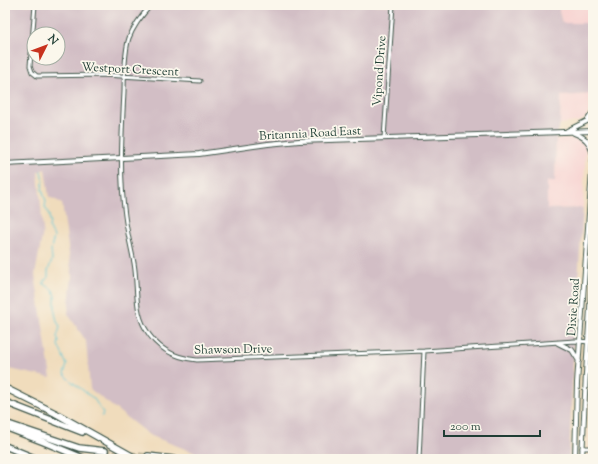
<svg xmlns="http://www.w3.org/2000/svg" width="598" height="464" viewBox="0 0 598 464" font-family="'Sorts Mill Goudy',serif">
<style>
.built{fill:#f7d0cf}
.industrial{fill:#d2bec5;fill-rule:evenodd}
.lines{fill:none;stroke-linecap:round;stroke-linejoin:round}
.stream{stroke:#5ec8d8;stroke-width:1}
.highway-tunnel{stroke:#c6bca1;stroke-width:5.5;stroke-dasharray:5.5 3;stroke-linecap:butt}
.street-casing{stroke:#3e5548;stroke-width:5}
.secondary-casing{stroke:#3e5548;stroke-width:6}
.highway-casing{stroke:#3e5548;stroke-width:8}
.street{stroke:#fff;stroke-width:3}
.secondary{stroke:#fff;stroke-width:4}
.highway{stroke:#fff;stroke-width:5.5}
.labels{text-anchor:middle;stroke-width:3.5;stroke-linejoin:round;paint-order:stroke}
.street-label{font-size:12px;fill:#1f3d34;stroke:#fbf7ec}
</style>
<rect width="100%" height="100%" fill="#fbf7ec"/>
<filter id="ink" filterUnits="userSpaceOnUse"><feTurbulence type="fractalNoise" baseFrequency=".025" numOctaves="2"/><feDisplacementMap in="SourceGraphic" scale="8" xChannelSelector="R" yChannelSelector="G"/><feConvolveMatrix kernelMatrix="1 2 1 2 8 2 1 2 1" color-interpolation-filters="sRGB"/></filter>
<filter id="wash" filterUnits="userSpaceOnUse"><feTurbulence type="fractalNoise" baseFrequency=".012" numOctaves="4" result="noise"/><feDisplacementMap in="SourceGraphic" scale="16" xChannelSelector="R" yChannelSelector="G"/><feGaussianBlur stdDeviation="0.9" result="paint"/><feColorMatrix in="noise" values="0 0 0 0 0 0 0 0 0 0 0 0 0 0 0 0 0 1.4 0 .05"/><feComposite in="paint" operator="in"/></filter>
<g filter="url(#wash)">
<rect width="100%" height="100%" fill="#f0dcbc"/>
<!-- built -->
<path class="built" d="M559 5H593V23H562L559 11Z
M590 94 589 110 586 118 578 122 560 124 561 96Z
M576 138H580L586 144 583 208 547 209V181L555 180 556 139Z
M593 354V459H589L590 372Z"/>
<!-- industrial -->
<path class="industrial" d="M5 5H559V11L562 23H593L590 94 561 96 560 124 556 139 555 181H547V209L583 208 574 337 569 459H211L149 435 90 389 86 341 68 314 72 276 62 203 49 197 45 169 38 172 43 231 35 275 51 378 5 368ZM34 34H58V58H34Z"/>
<g class="lines">
<!-- stream -->
<path class="stream" d="M41 171 43 181 42 190 46 201 45 207 49 215 50 222 49 227 54 237 51 249 52 260 48 271V277L43 283 53 290 55 296V313L57 321 60 327 57 337 59 342 58 345 67 365 64 374 71 381 94 399 103 413 102 416"/>
</g>
</g>
<g filter="url(#ink)">
<g class="lines">
<!-- highway-tunnel -->
<path class="highway-tunnel" d="M105 451 148 456"/>
<!-- street casing -->
<g class="street-casing">
<path id="street" d="M35 5 30 66 32 72 37 76 105 75 200 81
M151 5C142 15 134 25 129 38 125 49 124 79 124 92 122 133 119 174 125 216 127 232 131 247 134 263 138 285 134 309 145 328 156 348 175 358 197 360L424 351 575 341 593 342
M384 138 393 5
M582 448H593
M419 459 424 351"/>
</g>
<!-- secondary casing -->
<g class="secondary-casing">
<path id="secondary" d="M567 131 587 121 593 112
M574 133C586 138 589 141 593 154
M5 164 199 154 268 144 299 141 593 131
M558 343 572 350 579 361
M587 359 593 351
M575 459 577 383 593 157
M582 459 586 373 593 259"/>
</g>
<!-- highway casing -->
<g class="highway-casing">
<path id="highway" d="M5 388 55 413 137 459
M5 402 82 432
M5 423 79 448 105 451
M5 427 44 442 85 459
M5 446 37 459
M148 456 173 459"/>
</g>
<!-- street -->
<use href="#street" class="street"/>
<!-- secondary -->
<use href="#secondary" class="secondary"/>
<!-- highway -->
<use href="#highway" class="highway"/>
</g>
</g>
<g class="labels">
<!-- street labels -->
<g class="street-label">
<text transform="translate(130 69) rotate(3)" y="4">Westport Crescent</text>
<text transform="translate(379 71) rotate(-86)" y="4">Vipond Drive</text>
<text transform="translate(310 133) rotate(-3)" y="4">Britannia Road East</text>
<text transform="translate(573 307) rotate(-86)" y="4">Dixie Road</text>
<text transform="translate(233 349) rotate(-1)" y="4">Shawson Drive</text>
</g>
</g>
<!-- margin -->
<rect width="598" height="464" fill="none" stroke="#fbf7ec" stroke-width="20"/>
<!-- north arrow -->
<g transform="translate(46 46) rotate(48)"><circle r="19" fill="#fbf7ec" stroke="#a3ada2"/>
<path d="M0-3L7 15L0 10L-7 15Z" fill="#c8321e"/>
<text y="-6" font-size="11" font-weight="bold" text-anchor="middle" fill="#1f3d34">N</text>
</g>
<!-- scale -->
<path d="M444 430v6h96v-6" fill="none" stroke="#1f3d34" stroke-width="2"/>
<text x="450" y="430" font-size="12" fill="#1f3d34" stroke="#fbf7ec" stroke-width="3" paint-order="stroke">200 m</text>
</svg>
